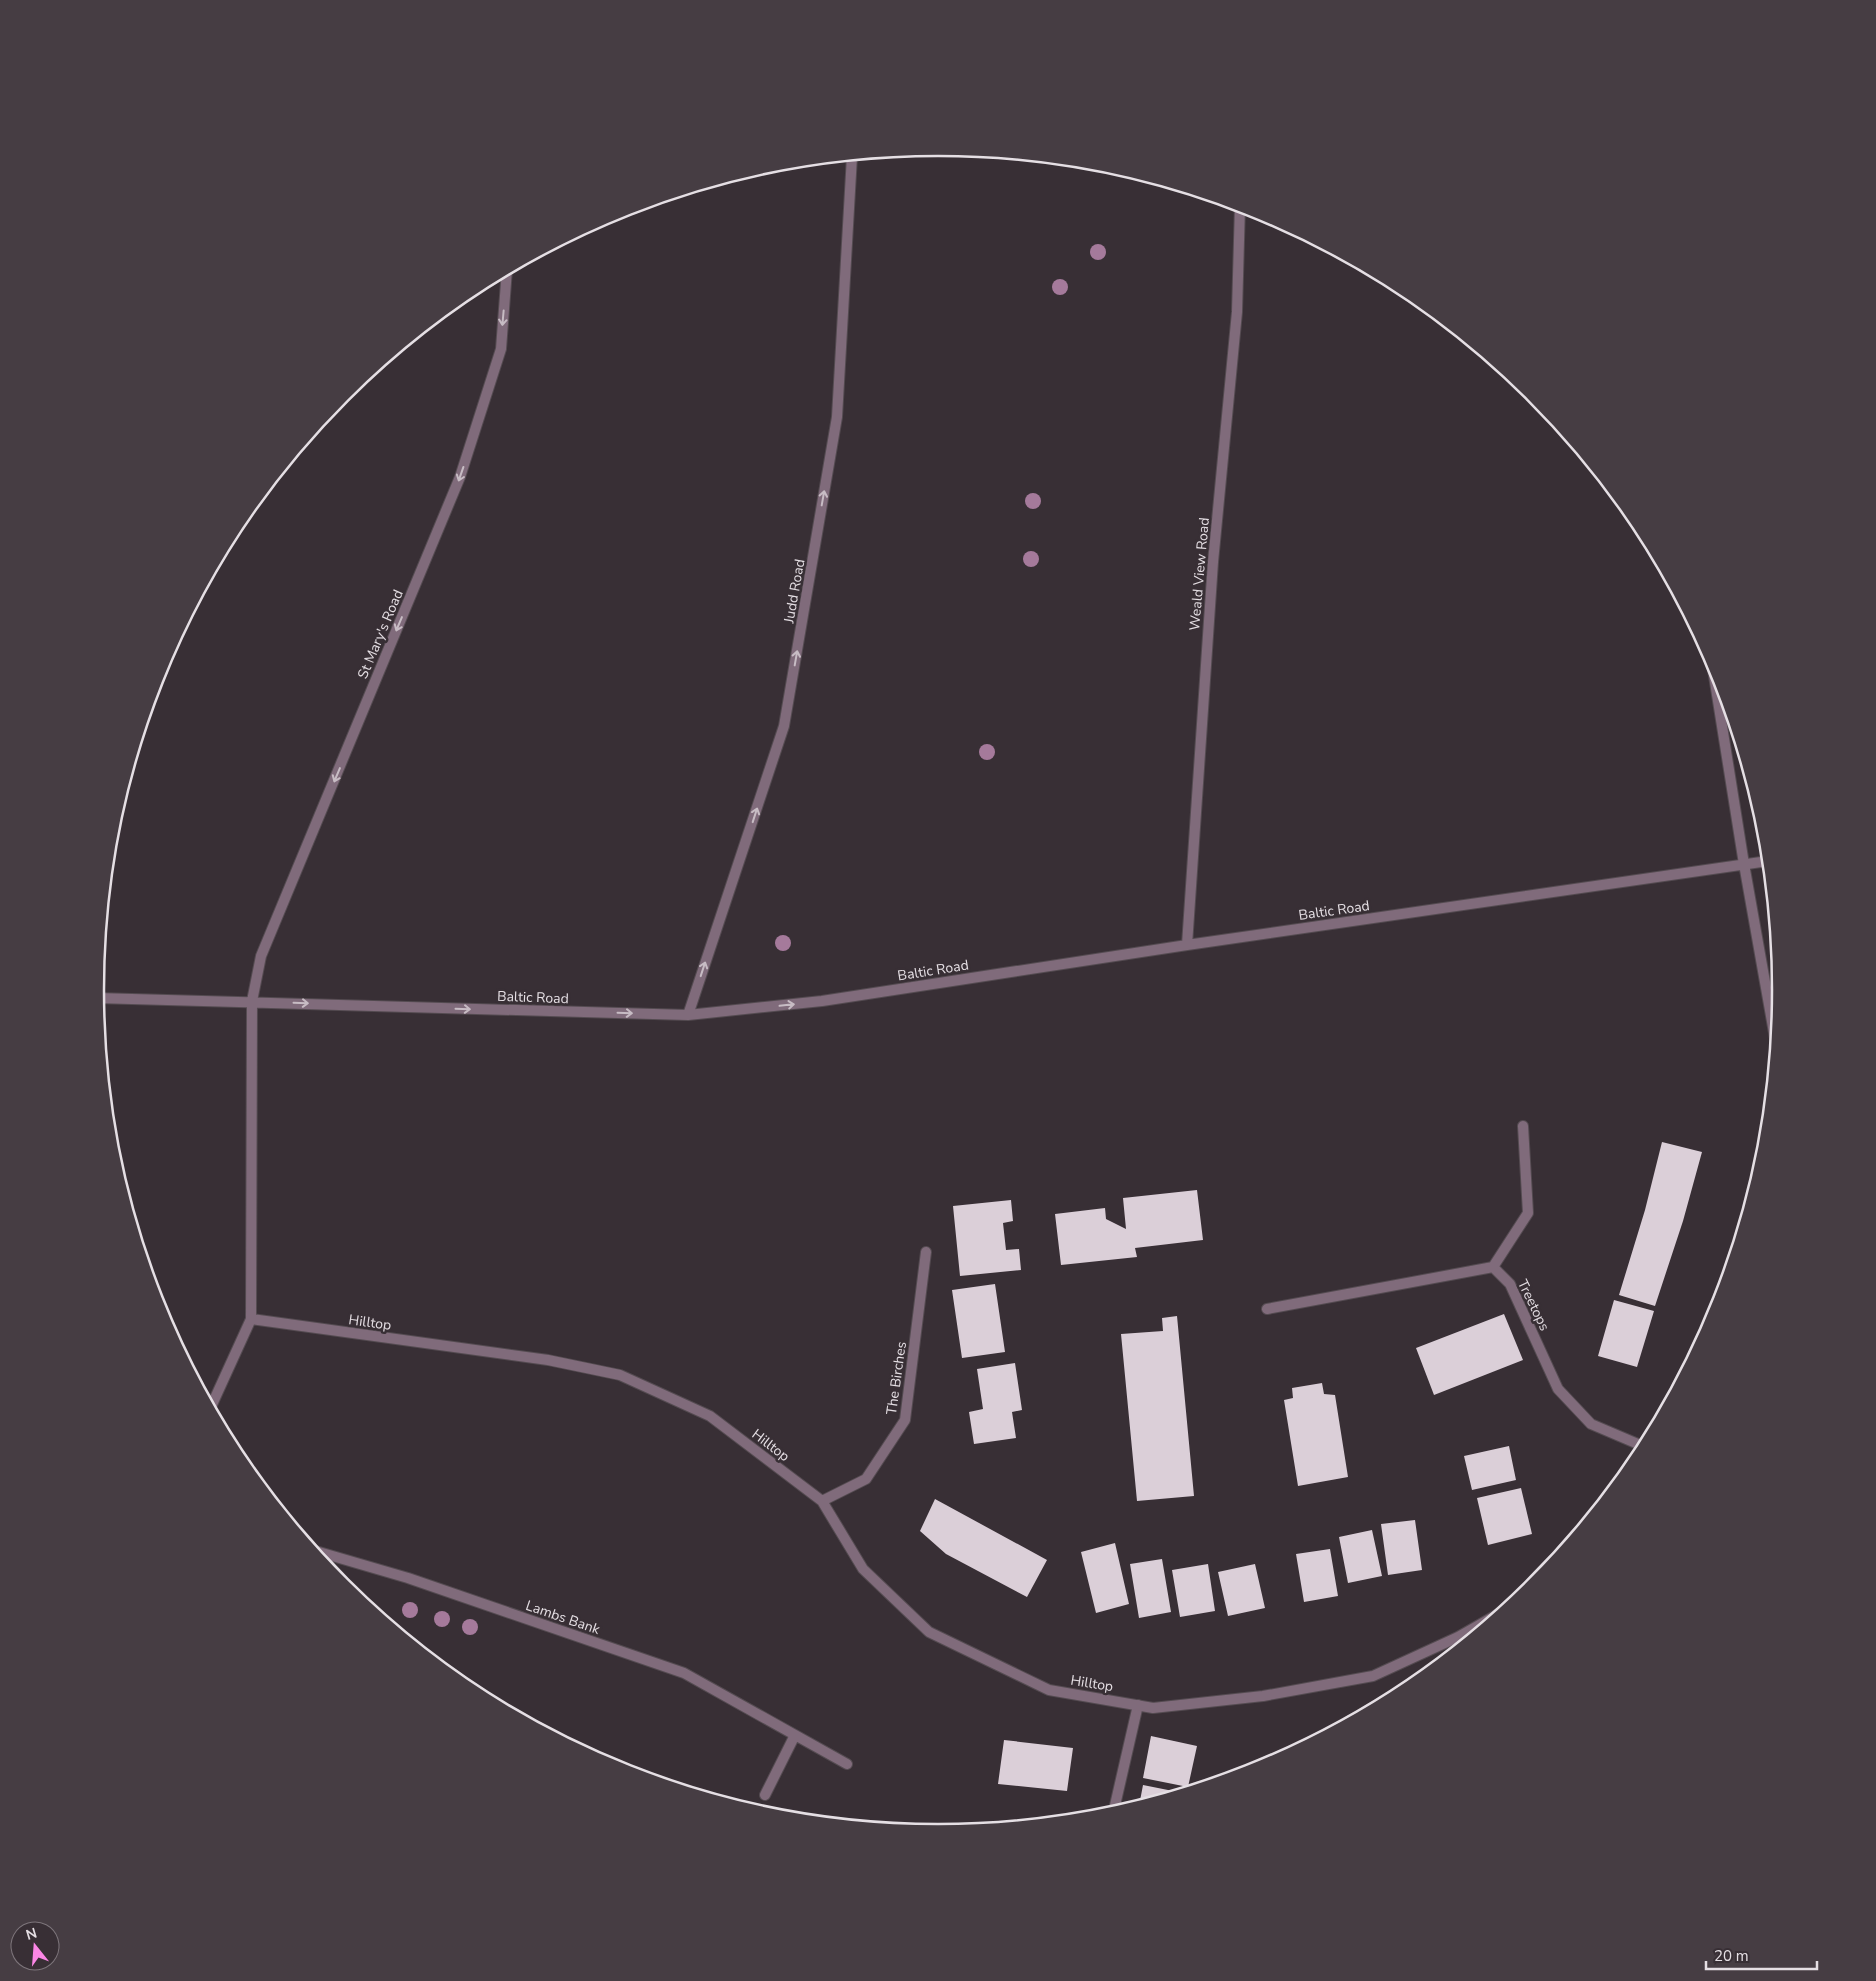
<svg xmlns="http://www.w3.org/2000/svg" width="1876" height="1981" viewBox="0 0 1876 1981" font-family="'Nunito Sans',sans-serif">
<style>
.building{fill:#dbcfd8}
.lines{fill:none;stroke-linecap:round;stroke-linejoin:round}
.service-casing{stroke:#544b51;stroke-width:12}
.minor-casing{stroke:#544b51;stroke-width:12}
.service{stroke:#806b7b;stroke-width:10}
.minor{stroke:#806b7b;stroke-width:10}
.tree{fill:#a57a9b}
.oneway{stroke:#c7bcc4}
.labels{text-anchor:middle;stroke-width:5;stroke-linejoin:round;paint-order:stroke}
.street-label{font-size:14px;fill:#e5dfe4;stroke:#382f35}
.rim{fill:none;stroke:#e5dfe4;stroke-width:2.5}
</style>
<rect width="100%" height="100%" fill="#382f35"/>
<!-- building -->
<path class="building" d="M1662 1142 1702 1152 1683 1221 1655 1306 1619 1295 1645 1210Z
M1197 1190 1203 1240 1135 1248 1137 1257 1061 1265 1055 1214 1105 1208 1106 1219 1126 1229 1123 1198Z
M1011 1200 1013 1221 1003 1223 1006 1250 1019 1249 1021 1270 960 1276 953 1206Z
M995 1284 1005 1352 962 1358 952 1290Z
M1614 1300 1654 1311 1637 1367 1598 1356Z
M1504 1314 1523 1360 1434 1395 1416 1348Z
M1177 1316 1194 1496 1137 1501 1121 1334 1163 1331 1162 1318Z
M1015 1363 1022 1410 1012 1412 1016 1438 974 1444 969 1412 983 1409 977 1369Z
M1322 1383 1324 1394 1335 1395 1348 1477 1298 1486 1284 1400 1293 1398 1292 1388Z
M1509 1446 1516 1480 1472 1490 1464 1456Z
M1521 1488 1532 1534 1488 1545 1477 1498Z
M935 1499 1047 1560 1027 1597 946 1554 920 1531Z
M1415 1520 1422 1570 1388 1575 1381 1524Z
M1372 1530 1382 1576 1348 1583 1339 1537Z
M1115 1543 1129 1604 1096 1613 1081 1552Z
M1330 1549 1338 1596 1304 1602 1296 1554Z
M1162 1559 1171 1612 1139 1618 1130 1564Z
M1208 1564 1215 1611 1180 1617 1172 1570Z
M1255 1564 1265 1608 1228 1616 1218 1572Z
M1151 1736 1197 1746 1188 1787 1143 1778Z
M1004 1740 1073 1748 1067 1791 998 1784Z
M1270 1756 1283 1757 1269 1765Z
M1143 1785 1183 1793 1139 1806Z"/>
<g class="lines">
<!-- service casing -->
<g class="service-casing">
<path id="service" d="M1113 1814 1138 1705"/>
</g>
<!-- minor casing -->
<g class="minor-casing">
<path id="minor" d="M507 269 501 349 460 477 261 956 252 1001 251 1319 548 1360 620 1375 710 1416 822 1501 863 1569 929 1632 1049 1690 1153 1708 1263 1696 1373 1676 1458 1637 1507 1609
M1711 657 1744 864 1776 1044
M1187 945 1213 562 1237 312 1240 205
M96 998 688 1015 822 1001 1187 945 1768 861
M688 1015 784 726 837 417 852 156
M1493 1267 1528 1213 1523 1126
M1267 1309 1493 1267 1510 1284 1558 1389 1591 1424 1645 1447
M210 1409 251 1319
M822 1501 866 1479 905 1420 926 1252
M312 1550 408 1578 684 1673 847 1764
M765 1795 795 1735"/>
</g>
<!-- service -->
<use href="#service" class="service"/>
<!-- minor -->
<use href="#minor" class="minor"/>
</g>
<!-- trees -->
<g class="tree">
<circle cx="1098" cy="252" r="8"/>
<circle cx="1060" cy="287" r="8"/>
<circle cx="1033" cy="501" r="8"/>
<circle cx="1031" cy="559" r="8"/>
<circle cx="987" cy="752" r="8"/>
<circle cx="783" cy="943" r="8"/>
<circle cx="410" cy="1610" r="8"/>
<circle cx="442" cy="1619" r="8"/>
<circle cx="470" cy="1627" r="8"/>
</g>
<!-- one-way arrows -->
<defs><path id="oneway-shaft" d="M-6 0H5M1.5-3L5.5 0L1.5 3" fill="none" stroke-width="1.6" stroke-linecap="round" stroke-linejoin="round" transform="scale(1.25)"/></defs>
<g class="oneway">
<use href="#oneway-shaft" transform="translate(503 318) rotate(95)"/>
<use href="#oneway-shaft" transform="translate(461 474) rotate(109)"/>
<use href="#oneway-shaft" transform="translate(823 498) rotate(-80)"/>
<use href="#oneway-shaft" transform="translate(399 624) rotate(113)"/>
<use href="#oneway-shaft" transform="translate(796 658) rotate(-80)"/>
<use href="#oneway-shaft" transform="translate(337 775) rotate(113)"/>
<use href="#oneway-shaft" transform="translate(755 815) rotate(-72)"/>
<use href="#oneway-shaft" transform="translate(703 969) rotate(-72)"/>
<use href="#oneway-shaft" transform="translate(301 1003) rotate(2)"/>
<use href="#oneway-shaft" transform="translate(787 1005) rotate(-6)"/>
<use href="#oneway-shaft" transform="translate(463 1009) rotate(2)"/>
<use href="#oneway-shaft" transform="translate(625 1013) rotate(2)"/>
</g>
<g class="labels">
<!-- street labels -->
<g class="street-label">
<text transform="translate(1199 574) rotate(-85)" y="5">Weald View Road</text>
<text transform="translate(794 591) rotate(-80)" y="5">Judd Road</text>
<text transform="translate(380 634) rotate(-67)" y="5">St Mary's Road</text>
<text transform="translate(1334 910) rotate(-8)" y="5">Baltic Road</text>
<text transform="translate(933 970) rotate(-9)" y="5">Baltic Road</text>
<text transform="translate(533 997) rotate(2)" y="5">Baltic Road</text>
<text transform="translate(1534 1305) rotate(64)" y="5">Treetops</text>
<text transform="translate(370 1322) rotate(8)" y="5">Hilltop</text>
<text transform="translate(896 1378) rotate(-82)" y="5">The Birches</text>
<text transform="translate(771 1445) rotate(37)" y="5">Hilltop</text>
<text transform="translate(563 1617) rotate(19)" y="5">Lambs Bank</text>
<text transform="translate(1092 1683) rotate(9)" y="5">Hilltop</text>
</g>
</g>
<!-- crop -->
<path d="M0 0H1876V1981H0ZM104 990a834 834 0 1 1 1668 0a834 834 0 1 1-1668 0Z" fill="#463d43" fill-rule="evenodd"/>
<path class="rim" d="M104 990a834 834 0 1 1 1668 0a834 834 0 1 1-1668 0Z"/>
<!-- north arrow -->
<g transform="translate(35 1946) rotate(343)"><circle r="24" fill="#382f35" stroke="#7d757b"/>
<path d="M0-4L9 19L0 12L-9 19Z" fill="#fb86e5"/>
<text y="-8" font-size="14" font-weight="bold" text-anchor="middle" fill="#e5dfe4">N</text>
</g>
<!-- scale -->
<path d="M1706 1961v8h111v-8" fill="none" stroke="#e5dfe4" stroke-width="2.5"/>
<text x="1714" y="1961" font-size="15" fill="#e5dfe4" stroke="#382f35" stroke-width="4" paint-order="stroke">20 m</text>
</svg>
